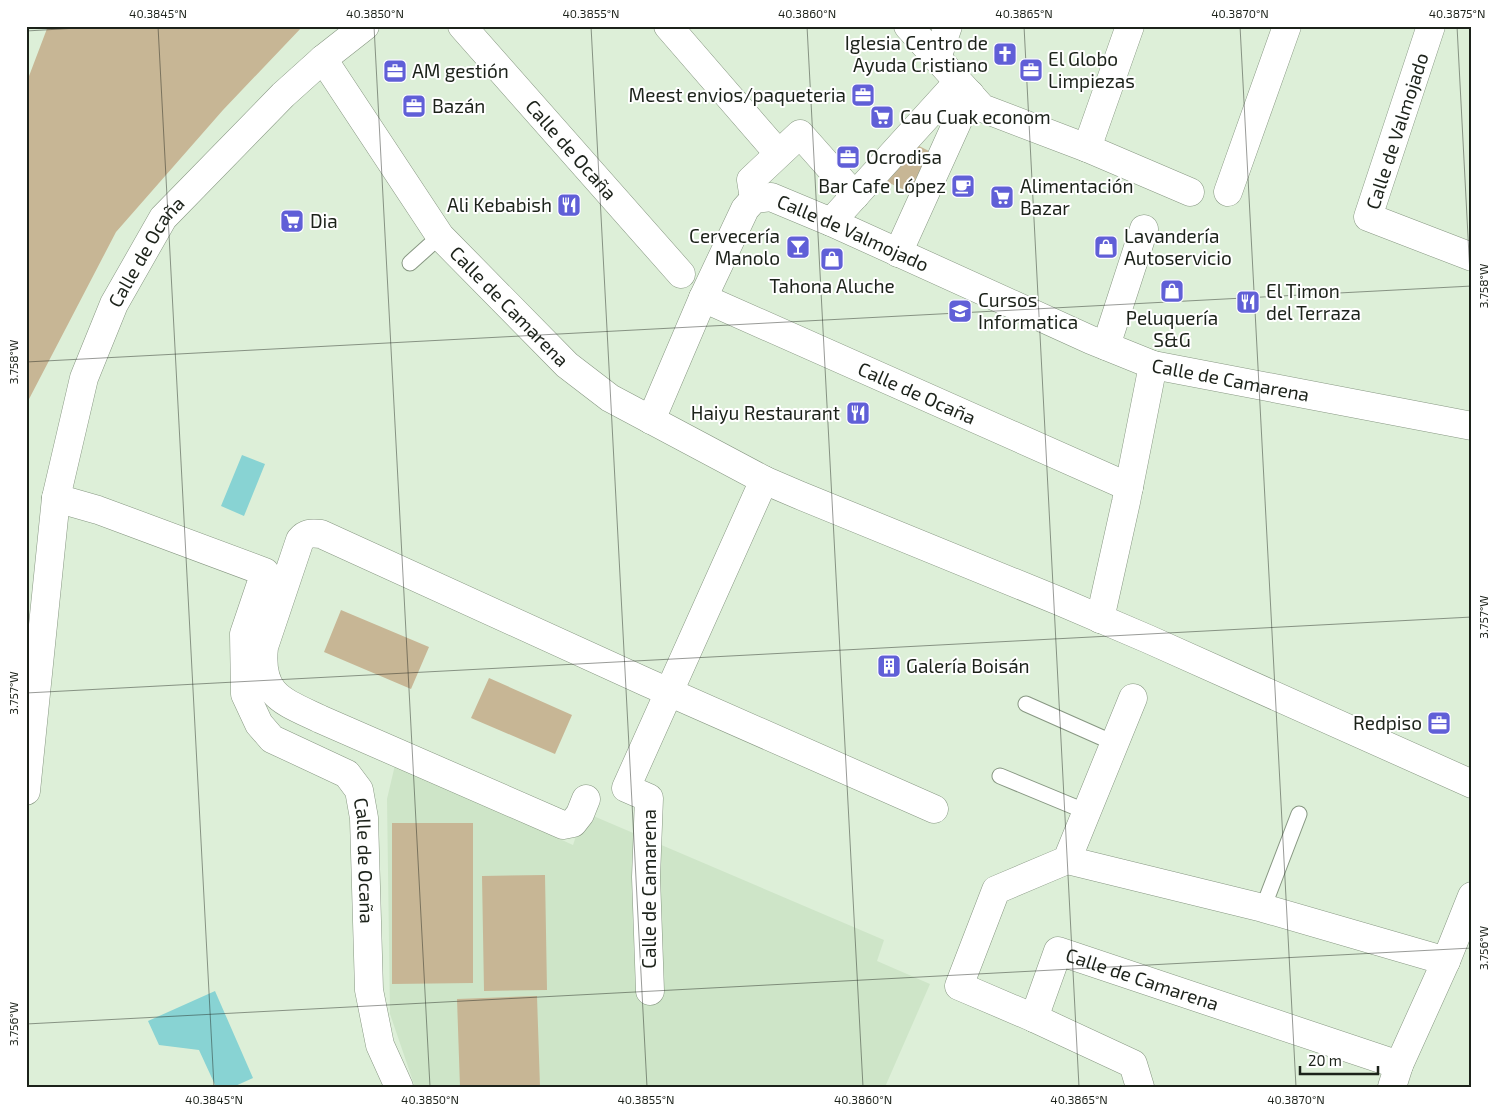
<svg xmlns="http://www.w3.org/2000/svg" width="1498" height="1113" viewBox="0 0 1498 1113" font-family="'Exo 2',sans-serif">
<style>
.built{fill:#cee5c8}
.green{fill:#c7b695}
.water{fill:#88d3d3}
.lines{fill:none;stroke-linecap:round;stroke-linejoin:round}
.lane-casing{stroke:#879782;stroke-width:17}
.street-casing{stroke:#879782;stroke-width:29}
.secondary-casing{stroke:#879782;stroke-width:29}
.lane{stroke:#fff;stroke-width:15}
.street{stroke:#fff;stroke-width:28}
.secondary{stroke:#fff;stroke-width:28}
.ticks{fill:none;stroke:#1c221a;stroke-width:1;stroke-opacity:0.45}
.labels{text-anchor:middle;stroke-width:4;stroke-linejoin:round;paint-order:stroke}
.poi-label{font-size:19px;fill:#1c221a;stroke:#fff;text-anchor:start}
.street-label{font-size:19px;fill:#1c221a;stroke:#fff}
.neatline{fill:none;stroke:#1c221a;stroke-width:2}
.ticks-label{font-size:12px;text-anchor:middle;fill:#1c221a}
</style>
<rect width="100%" height="100%" fill="#ddefd8"/>
<!-- built -->
<path class="built" d="M395 765 573 845 584 812 884 940 877 961 930 984 885 1087H415L390 1014 387 799Z"/>
<!-- green -->
<path class="green" d="M48 26H303L223 110 116 232 28 401 26 415V84Z
M911 142 937 155 920 197 887 182Z
M341 610 429 647 411 689 324 652Z
M489 678 572 715 555 754 471 718Z
M392 823H473V983L392 984Z
M545 875 547 990 484 991 482 876Z
M537 996 540 1087H460L457 999Z"/>
<!-- water -->
<path class="water" d="M242 455 265 464 244 516 221 506Z
M215 991 253 1078 233 1087H216L199 1050 159 1045 148 1021Z"/>
<g class="lines">
<!-- lane casing -->
<g class="lane-casing">
<path id="lane" d="M410 263 440 236
M1026 704 1114 743
M1000 776 1087 812
M1263 908 1299 814"/>
</g>
<!-- street casing -->
<g class="street-casing">
<g id="street">
<path id="s1" d="M462 26 681 274"/>
<path d="M668 26 778 153"/>
<path d="M908 26 982 108 1087 148 1130 26"/>
<path d="M1431 26 1368 217 1472 257"/>
<path d="M937 58 948 26"/>
<path id="s2" d="M323 59 440 236 567 365 610 398 764 480 799 495 1059 601 1148 639 1472 784"/>
<path d="M1087 148 1190 192"/>
<path d="M1228 192 1287 26"/>
<path d="M754 199 751 180 800 134 855 196"/>
<path d="M831 222 958 82"/>
<path d="M898 253 970 94"/>
<path id="s3" d="M703 298 1129 487"/>
<path d="M1106 346 1144 229"/>
<path id="s4" d="M651 420 703 298 745 209 754 199 771 197 831 222 1091 340 1153 365 1472 426"/>
<path id="s5" d="M56 498 98 510 265 572 244 634 245 694 259 724 272 739 347 774 359 790 364 818 369 990 380 1045 399 1087"/>
<path d="M1100 619 1126 502 1153 365"/>
<path d="M1133 698 1067 860 996 890 959 986 1034 1018 1133 1064 1140 1087"/>
<path d="M586 799 580 814 573 823 563 825 320 719C282 701 259 695 264 647L300 540C306 533 311 533 321 534L646 682 934 809"/>
<path d="M1067 860 1263 908 1446 961"/>
<path d="M650 991 646 877 649 798 626 788 764 480"/>
<path id="s6" d="M1034 1018 1058 951 1399 1065"/>
<path d="M1392 1087 1399 1065 1446 961 1472 896"/>
</g>
</g>
<!-- secondary casing -->
<g class="secondary-casing">
<g id="secondary">
<path id="s7" d="M26 791 56 498 84 378 114 304 163 218 283 95 323 59 365 26"/>
</g>
</g>
<!-- lane -->
<use href="#lane" class="lane"/>
<!-- street -->
<use href="#street" class="street"/>
<!-- secondary -->
<use href="#secondary" class="secondary"/>
</g>
<!-- ticks -->
<path class="ticks" d="M158 26 214 1087M374 26 430 1087M591 26 647 1087M807 26 863 1087M1024 26 1079 1087M1240 26 1296 1087M1457 26 1472 313M26 31 112 26M26 362 1472 286M26 693 1472 617M26 1024 1472 948"/>
<!-- icons -->
<defs>
<g id="church-square" transform="scale(1.25)"><rect x="-9" y="-9" width="18" height="18" rx="4" fill="#605fd7" stroke="#fff"/><path d="M-1.2-6h2.4v3.5h3.3v2.4h-3.3V6h-2.4V-.1h-3.3v-2.4h3.3Z" fill="#fff"/></g>
<g id="office-square" transform="scale(1.25)"><rect x="-9" y="-9" width="18" height="18" rx="4" fill="#605fd7" stroke="#fff"/><path d="M-6-3h4V-5.5h4V-3h4V5H-6ZM-1-4.5V-3h2v-1.5ZM-6 0V1H6V0Z" fill="#fff"/></g>
<g id="supermarket-square" transform="scale(1.25)"><rect x="-9" y="-9" width="18" height="18" rx="4" fill="#605fd7" stroke="#fff"/><path d="M-6-5.5h2.5l.6 2H6L4.5 2H-2.5L-4.4-4H-6ZM-1.5 3.2a1.3 1.3 0 1 0 .1 0ZM3 3.2a1.3 1.3 0 1 0 .1 0Z" fill="#fff"/></g>
<g id="cafe-square" transform="scale(1.25)"><rect x="-9" y="-9" width="18" height="18" rx="4" fill="#605fd7" stroke="#fff"/><path d="M-5.5-4.5H6V0H3Q3 3.5 0 3.5H-2.5Q-5.5 3.5-5.5 0ZM3-3.2v2h1.7v-2ZM-6 4.5H4V6H-6Z" fill="#fff"/></g>
<g id="restaurant-square" transform="scale(1.25)"><rect x="-9" y="-9" width="18" height="18" rx="4" fill="#605fd7" stroke="#fff"/><path d="M-5-6h1v4h1v-4h1v4h1v-4h1v5L-1.5 .5V6h-2V.5L-5-1ZM5-6V6H3V1.5H1.5Q1.5-4 5-6Z" fill="#fff"/></g>
<g id="bar-square" transform="scale(1.25)"><rect x="-9" y="-9" width="18" height="18" rx="4" fill="#605fd7" stroke="#fff"/><path d="M-6-5H6L.8 .8V4.5H3.5V6h-7V4.5H-.8V.8Z" fill="#fff"/></g>
<g id="shop-square" transform="scale(1.25)"><rect x="-9" y="-9" width="18" height="18" rx="4" fill="#605fd7" stroke="#fff"/><path d="M-5-2.5h2.3a2.7 3.5 0 0 1 5.4 0H5L5.5 6h-11ZM-1.5-2.5h3a1.5 2.3 0 0 0-3 0Z" fill="#fff"/></g>
<g id="school-square" transform="scale(1.25)"><rect x="-9" y="-9" width="18" height="18" rx="4" fill="#605fd7" stroke="#fff"/><path d="M0-5L7-2L0 1L-7-2ZM-4 1L0 2.5L4 1V4Q0 6-4 4Z" fill="#fff"/></g>
<g id="building-square" transform="scale(1.25)"><rect x="-9" y="-9" width="18" height="18" rx="4" fill="#605fd7" stroke="#fff"/><path d="M-4-6H4V6H1V3H-1V6H-4ZM-2.5-4.3h1.7v1.8h-1.7ZM.8-4.3h1.7v1.8H.8ZM-2.5-1h1.7V.8h-1.7ZM.8-1h1.7V.8H.8Z" fill="#fff"/></g>
</defs>
<g fill-rule="evenodd">
<use href="#church-square" x="1005" y="54"/>
<use href="#office-square" x="1031" y="70"/>
<use href="#office-square" x="395" y="71"/>
<use href="#office-square" x="863" y="95"/>
<use href="#office-square" x="414" y="106"/>
<use href="#supermarket-square" x="882" y="117"/>
<use href="#office-square" x="848" y="157"/>
<use href="#cafe-square" x="963" y="186"/>
<use href="#supermarket-square" x="1002" y="197"/>
<use href="#restaurant-square" x="569" y="205"/>
<use href="#supermarket-square" x="292" y="221"/>
<use href="#bar-square" x="798" y="247"/>
<use href="#shop-square" x="1106" y="247"/>
<use href="#shop-square" x="832" y="259"/>
<use href="#shop-square" x="1172" y="291"/>
<use href="#restaurant-square" x="1248" y="302"/>
<use href="#school-square" x="960" y="311"/>
<use href="#restaurant-square" x="858" y="413"/>
<use href="#building-square" x="889" y="666"/>
<use href="#office-square" x="1439" y="723"/>
</g>
<g class="labels">
<!-- poi labels -->
<g class="poi-label">
<text x="988" y="50" text-anchor="end">Iglesia Centro de<tspan x="988" dy="22">Ayuda Cristiano</tspan></text>
<text x="1048" y="66">El Globo<tspan x="1048" dy="22">Limpiezas</tspan></text>
<text x="412" y="78">AM gestión</text>
<text x="846" y="102" text-anchor="end">Meest envios/paqueteria</text>
<text x="432" y="113">Bazán</text>
<text x="900" y="124">Cau Cuak econom</text>
<text x="866" y="164">Ocrodisa</text>
<text x="946" y="193" text-anchor="end">Bar Cafe López</text>
<text x="1020" y="193">Alimentación<tspan x="1020" dy="22">Bazar</tspan></text>
<text x="552" y="212" text-anchor="end">Ali Kebabish</text>
<text x="310" y="228">Dia</text>
<text x="780" y="243" text-anchor="end">Cervecería<tspan x="780" dy="22">Manolo</tspan></text>
<text x="1124" y="243">Lavandería<tspan x="1124" dy="22">Autoservicio</tspan></text>
<text x="832" y="293" text-anchor="middle">Tahona Aluche</text>
<text x="1266" y="298">El Timon<tspan x="1266" dy="22">del Terraza</tspan></text>
<text x="978" y="307">Cursos<tspan x="978" dy="22">Informatica</tspan></text>
<text x="1172" y="325" text-anchor="middle">Peluquería<tspan x="1172" dy="22">S&amp;G</tspan></text>
<text x="840" y="420" text-anchor="end">Haiyu Restaurant</text>
<text x="906" y="673">Galería Boisán</text>
<text x="1422" y="730" text-anchor="end">Redpiso</text>
</g>
<!-- street labels -->
<g class="street-label">
<text transform="translate(1397 131) rotate(-72)" y="7">Calle de Valmojado</text>
<text dy="7" stroke="none"><textPath href="#s1" startOffset="165">Calle de Ocaña</textPath></text>
<text dy="7" stroke="none"><textPath href="#s4" startOffset="351">Calle de Valmojado</textPath></text>
<text dy="7" stroke="none"><textPath href="#s7" startOffset="559">Calle de Ocaña</textPath></text>
<text dy="7" stroke="none"><textPath href="#s2" startOffset="311">Calle de Camarena</textPath></text>
<text dy="7" stroke="none"><textPath href="#s4" startOffset="758">Calle de Camarena</textPath></text>
<text dy="7" stroke="none"><textPath href="#s3" startOffset="234">Calle de Ocaña</textPath></text>
<text dy="7" stroke="none"><textPath href="#s5" startOffset="574">Calle de Ocaña</textPath></text>
<text transform="translate(649 889) rotate(-90)" y="7">Calle de Camarena</text>
<text dy="7" stroke="none"><textPath href="#s6" startOffset="160">Calle de Camarena</textPath></text>
</g>
</g>
<!-- border -->
<rect width="1498" height="1113" fill="none" stroke="#ffffff" stroke-width="55"/>
<!-- scale -->
<path d="M1300 1066v8h78v-8" fill="none" stroke="#1c221a" stroke-width="2.5"/>
<text x="1308" y="1066" font-size="15" fill="#1c221a" stroke="#ffffff" stroke-width="4" paint-order="stroke">20 m</text>
<rect x="28" y="28" width="1442" height="1058" class="neatline"/>
<g class="ticks-label">
<text x="158" y="18">40.3845°N</text>
<text x="375" y="18">40.3850°N</text>
<text x="591" y="18">40.3855°N</text>
<text x="807" y="18">40.3860°N</text>
<text x="1024" y="18">40.3865°N</text>
<text x="1240" y="18">40.3870°N</text>
<text x="1457" y="18">40.3875°N</text>
<text transform="translate(1484 286) rotate(-90)" y="4">3.758°W</text>
<text transform="translate(14 362) rotate(-90)" y="4">3.758°W</text>
<text transform="translate(1484 617) rotate(-90)" y="4">3.757°W</text>
<text transform="translate(14 693) rotate(-90)" y="4">3.757°W</text>
<text transform="translate(1484 948) rotate(-90)" y="4">3.756°W</text>
<text transform="translate(14 1024) rotate(-90)" y="4">3.756°W</text>
<text x="214" y="1104">40.3845°N</text>
<text x="430" y="1104">40.3850°N</text>
<text x="646" y="1104">40.3855°N</text>
<text x="863" y="1104">40.3860°N</text>
<text x="1079" y="1104">40.3865°N</text>
<text x="1296" y="1104">40.3870°N</text>
</g>
</svg>
